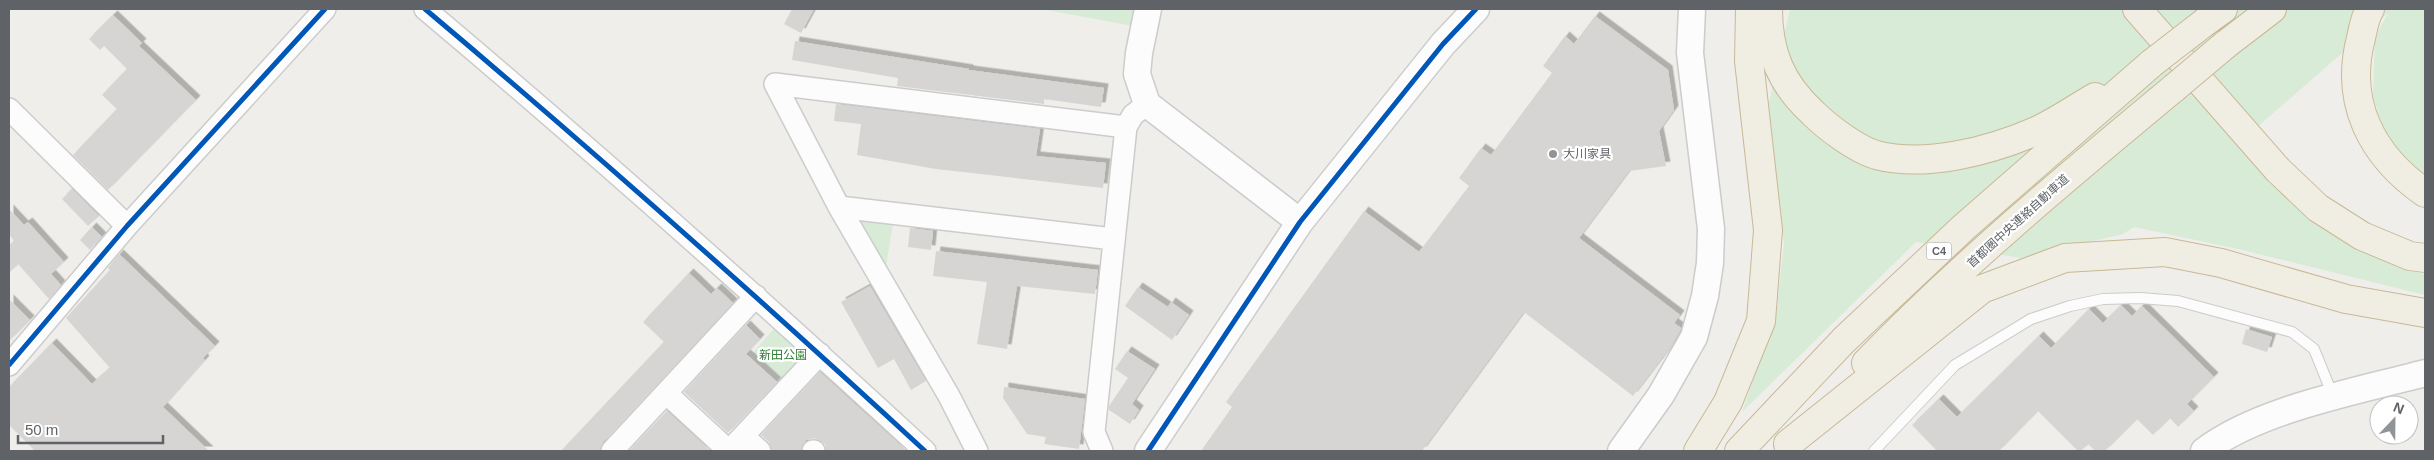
<svg xmlns="http://www.w3.org/2000/svg" width="2434" height="460" viewBox="0 0 2434 460" font-family="Helvetica,'Noto Sans JP',sans-serif">
<style>
.green{fill:#d8ebd6}
.building{fill:#d6d5d3;filter:url(#shadow)}
.lines{fill:none;stroke-linecap:round;stroke-linejoin:round}
.service-casing{stroke:#cbcccc;stroke-width:12}
.minor-casing{stroke:#cbcccc;stroke-width:24}
.tertiary-casing{stroke:#cbcccc;stroke-width:29}
.motorway-casing{stroke:#c8b996;stroke-width:30}
.service{stroke:#fdfcfc;stroke-width:10}
.minor{stroke:#fdfcfc;stroke-width:21}
.tertiary{stroke:#fdfcfc;stroke-width:26}
.motorway{stroke:#f0ede3;stroke-width:28}
.motorway-bridge-casing{stroke:#c8b996;stroke-width:30;stroke-linecap:butt}
.motorway-bridge{stroke:#f0ede3;stroke-width:28}
.cycleway-casing{stroke:#fff;stroke-width:8}
.cycleway{stroke:#0057b8;stroke-width:5}
.poi-dot{fill:#919496;stroke:#fff;stroke-width:2}
.labels{text-anchor:middle;stroke-width:4.5;stroke-linejoin:round;paint-order:stroke}
.shield{fill:#fff;stroke:#8f9295;stroke-width:1}
.shield-label{font-size:11px;font-weight:bold;fill:#5f6368}
.poi-label{font-size:12px;fill:#5f6368;stroke:#fff;text-anchor:start}
.street-label{font-size:12px;fill:#5f6368;stroke:#fff}
.park-label{font-size:12px;fill:#348238;stroke:#fff}
</style>
<defs>
<filter id="shadow"><feDropShadow dx="4.5" dy="-4.5" stdDeviation="0" flood-color="#0004"/></filter>
</defs>
<rect width="100%" height="100%" fill="#efeeea"/>
<!-- green -->
<path class="green" d="M1041 9H1137L1133 26Z
M1790 9H2425V176L2388 144 2373 96 2375 37 2388 13 2240 142 2266 175 2305 215 2362 246 2425 275V295L2238 249 2134 227 2123 234 2022 258 1916 242 1742 412 1776 316 1784 243 1768 107Z
M853 217 893 223 885 273Z
M776 326 802 348 804 358 785 380 753 353Z"/>
<!-- building -->
<path class="building" d="M792 9H814L801 33 784 24Z
M113 15 142 43 139 46 196 100 108 190 73 155 117 109 102 95 127 69 104 46 100 50 89 39Z
M1595 16 1668 70 1674 110 1659 131 1666 166 1629 171 1579 238 1680 315 1674 323 1681 328 1680 331 1672 345 1633 396 1524 312 1422 451H1201L1232 407 1226 402 1364 211 1419 252 1469 186 1459 178 1481 148 1491 155 1552 73 1543 66 1565 36 1574 44Z
M795 41 969 69V70L1104 88 1101 107 1044 99V104L897 86 898 78 792 60Z
M836 104 1040 129 1036 156 1106 163 1103 188 936 169 857 155 861 124 834 121Z
M72 189 99 216 88 226 62 199Z
M9 209 24 225 28 222 64 262 51 274 61 285 49 299 18 264 9 273V245L14 241 9 234Z
M92 227 102 237 90 250 80 240Z
M910 228 933 231 931 250 908 247Z
M936 251 1098 270 1095 294 1017 286 1007 349 977 344 987 282 933 276Z
M119 254 215 346 203 358 205 360 163 407 209 451H35L9 425V387L52 343 92 384 110 368 66 318 110 270 108 268Z
M689 273 711 294 717 288 733 303 603 442 600 451H561L664 342 643 322Z
M870 286 926 381 911 390 894 359 878 368 841 302Z
M1138 287 1168 307 1171 302 1189 315 1172 340 1125 306Z
M9 299 30 320 9 341Z
M2121 305 2132 316 2142 306 2214 377 2187 404 2194 411 2178 427 2170 418 2153 435 2137 419 2105 451H2095L2088 444 2081 451H2078L2038 411 1999 451H1937L1912 425 1939 399 1957 417 2039 336 2051 348 2089 309 2103 323Z
M746 325 760 339 746 354 777 382 728 433 684 392Z
M2246 329 2272 337 2267 352 2242 344Z
M1127 351 1155 369 1132 404 1139 410 1130 424 1109 410V406L1128 378 1115 369Z
M820 372 855 404 907 451H826L825 444 814 438 806 440 801 451H772L769 442 761 435Z
M1004 387 1085 399 1079 449 1044 444 1046 437 1027 434 1003 398Z
M667 411 711 451H629Z"/>
<g class="lines">
<!-- service casing -->
<g class="service-casing">
<path id="service" d="M1874 451 1955 365 2031 319 2070 306 2103 299 2140 298 2178 301 2292 332 2314 349 2333 396"/>
</g>
<!-- minor casing -->
<g class="minor-casing">
<path id="minor" d="M425 9C595 152 761 300 925 451
M775 84 839 207 949 396 977 451
M775 84 1126 127
M9 109 127 226
M839 207 1113 239
M9 365 127 226 325 9
M666 393 729 451
M743 436 760 451
M612 451 756 296
M729 451 820 354
M813 451H814
M1102 451 1094 432 1126 127 1133 115 1147 104"/>
</g>
<!-- tertiary casing -->
<g class="tertiary-casing">
<path id="tertiary" d="M1148 9 1139 53 1137 74 1147 104 1300 222
M1148 451 1300 222 1443 44 1476 9
M1621 451 1661 395 1694 337 1705 296 1710 263 1711 229 1690 53 1692 9
M2204 451C2259 409 2358 391 2425 373"/>
</g>
<!-- motorway casing -->
<g class="motorway-casing">
<path id="motorway" d="M1768 9C1768 52 1781 84 1813 113 1827 127 1856 149 1876 155 1925 168 1990 151 2036 131 2056 122 2076 108 2095 97
M2137 9 2278 170 2318 208 2362 236 2410 256 2425 258
M2370 9C2365 17 2363 28 2361 38 2344 103 2372 156 2425 193
M2205 22 2223 9
M2225 45 2272 9
M1866 363C1962 264 2068 176 2174 88
M1788 444 1982 289 2065 258 2165 252 2221 263 2346 299 2425 313
M1698 451 1728 402 1761 321 1768 230 1749 61 1750 9
M1739 451 1844 340 1964 227 2152 63"/>
</g>
<!-- service -->
<use href="#service" class="service"/>
<!-- minor -->
<use href="#minor" class="minor"/>
<!-- tertiary -->
<use href="#tertiary" class="tertiary"/>
<!-- motorway -->
<use href="#motorway" class="motorway"/>
<!-- motorway-bridge casing -->
<g class="motorway-bridge-casing">
<path id="motorway-bridge" d="M2152 63 2205 22
M2174 88 2225 45"/>
</g>
<!-- motorway-bridge -->
<use href="#motorway-bridge" class="motorway-bridge"/>
<!-- cycleway casing -->
<g class="cycleway-casing">
<path id="cycleway" d="M425 9C595 152 761 300 925 451
M9 365 127 226 325 9
M1148 451 1300 222 1443 44 1476 9"/>
</g>
<!-- cycleway -->
<use href="#cycleway" class="cycleway"/>
</g>
<!-- markers -->
<circle class="poi-dot" cx="1553" cy="154" r="5"/>
<g class="labels">
<!-- shield labels -->
<rect class="shield" x="1926.5" y="242.5" width="25" height="17" rx="4"/>
<g class="shield-label">
<text x="1939" y="255">C4</text>
</g>
<!-- poi labels -->
<g class="poi-label">
<text x="1563" y="158">大川家具</text>
</g>
<!-- street labels -->
<g class="street-label">
<text transform="translate(2018 221) rotate(-42)" y="4">首都圏中央連絡自動車道</text>
</g>
<!-- park labels -->
<g class="park-label">
<text x="783" y="359">新田公園</text>
</g>
</g>
<!-- border -->
<rect width="2434" height="460" fill="none" stroke="#5f6368" stroke-width="20"/>
<!-- north arrow -->
<g transform="translate(2394 420) rotate(22)"><circle r="24" fill="#ffffff" stroke="#bfc1c3"/>
<path d="M0-4L9 19L0 12L-9 19Z" fill="#919496"/>
<text y="-8" font-size="14" font-weight="bold" text-anchor="middle" fill="#5f6368">N</text>
</g>
<!-- scale -->
<path d="M18 435v8h145v-8" fill="none" stroke="#5f6368" stroke-width="2.5"/>
<text x="25" y="435" font-size="15" fill="#5f6368" stroke="#ffffff" stroke-width="4" paint-order="stroke">50 m</text>
</svg>
